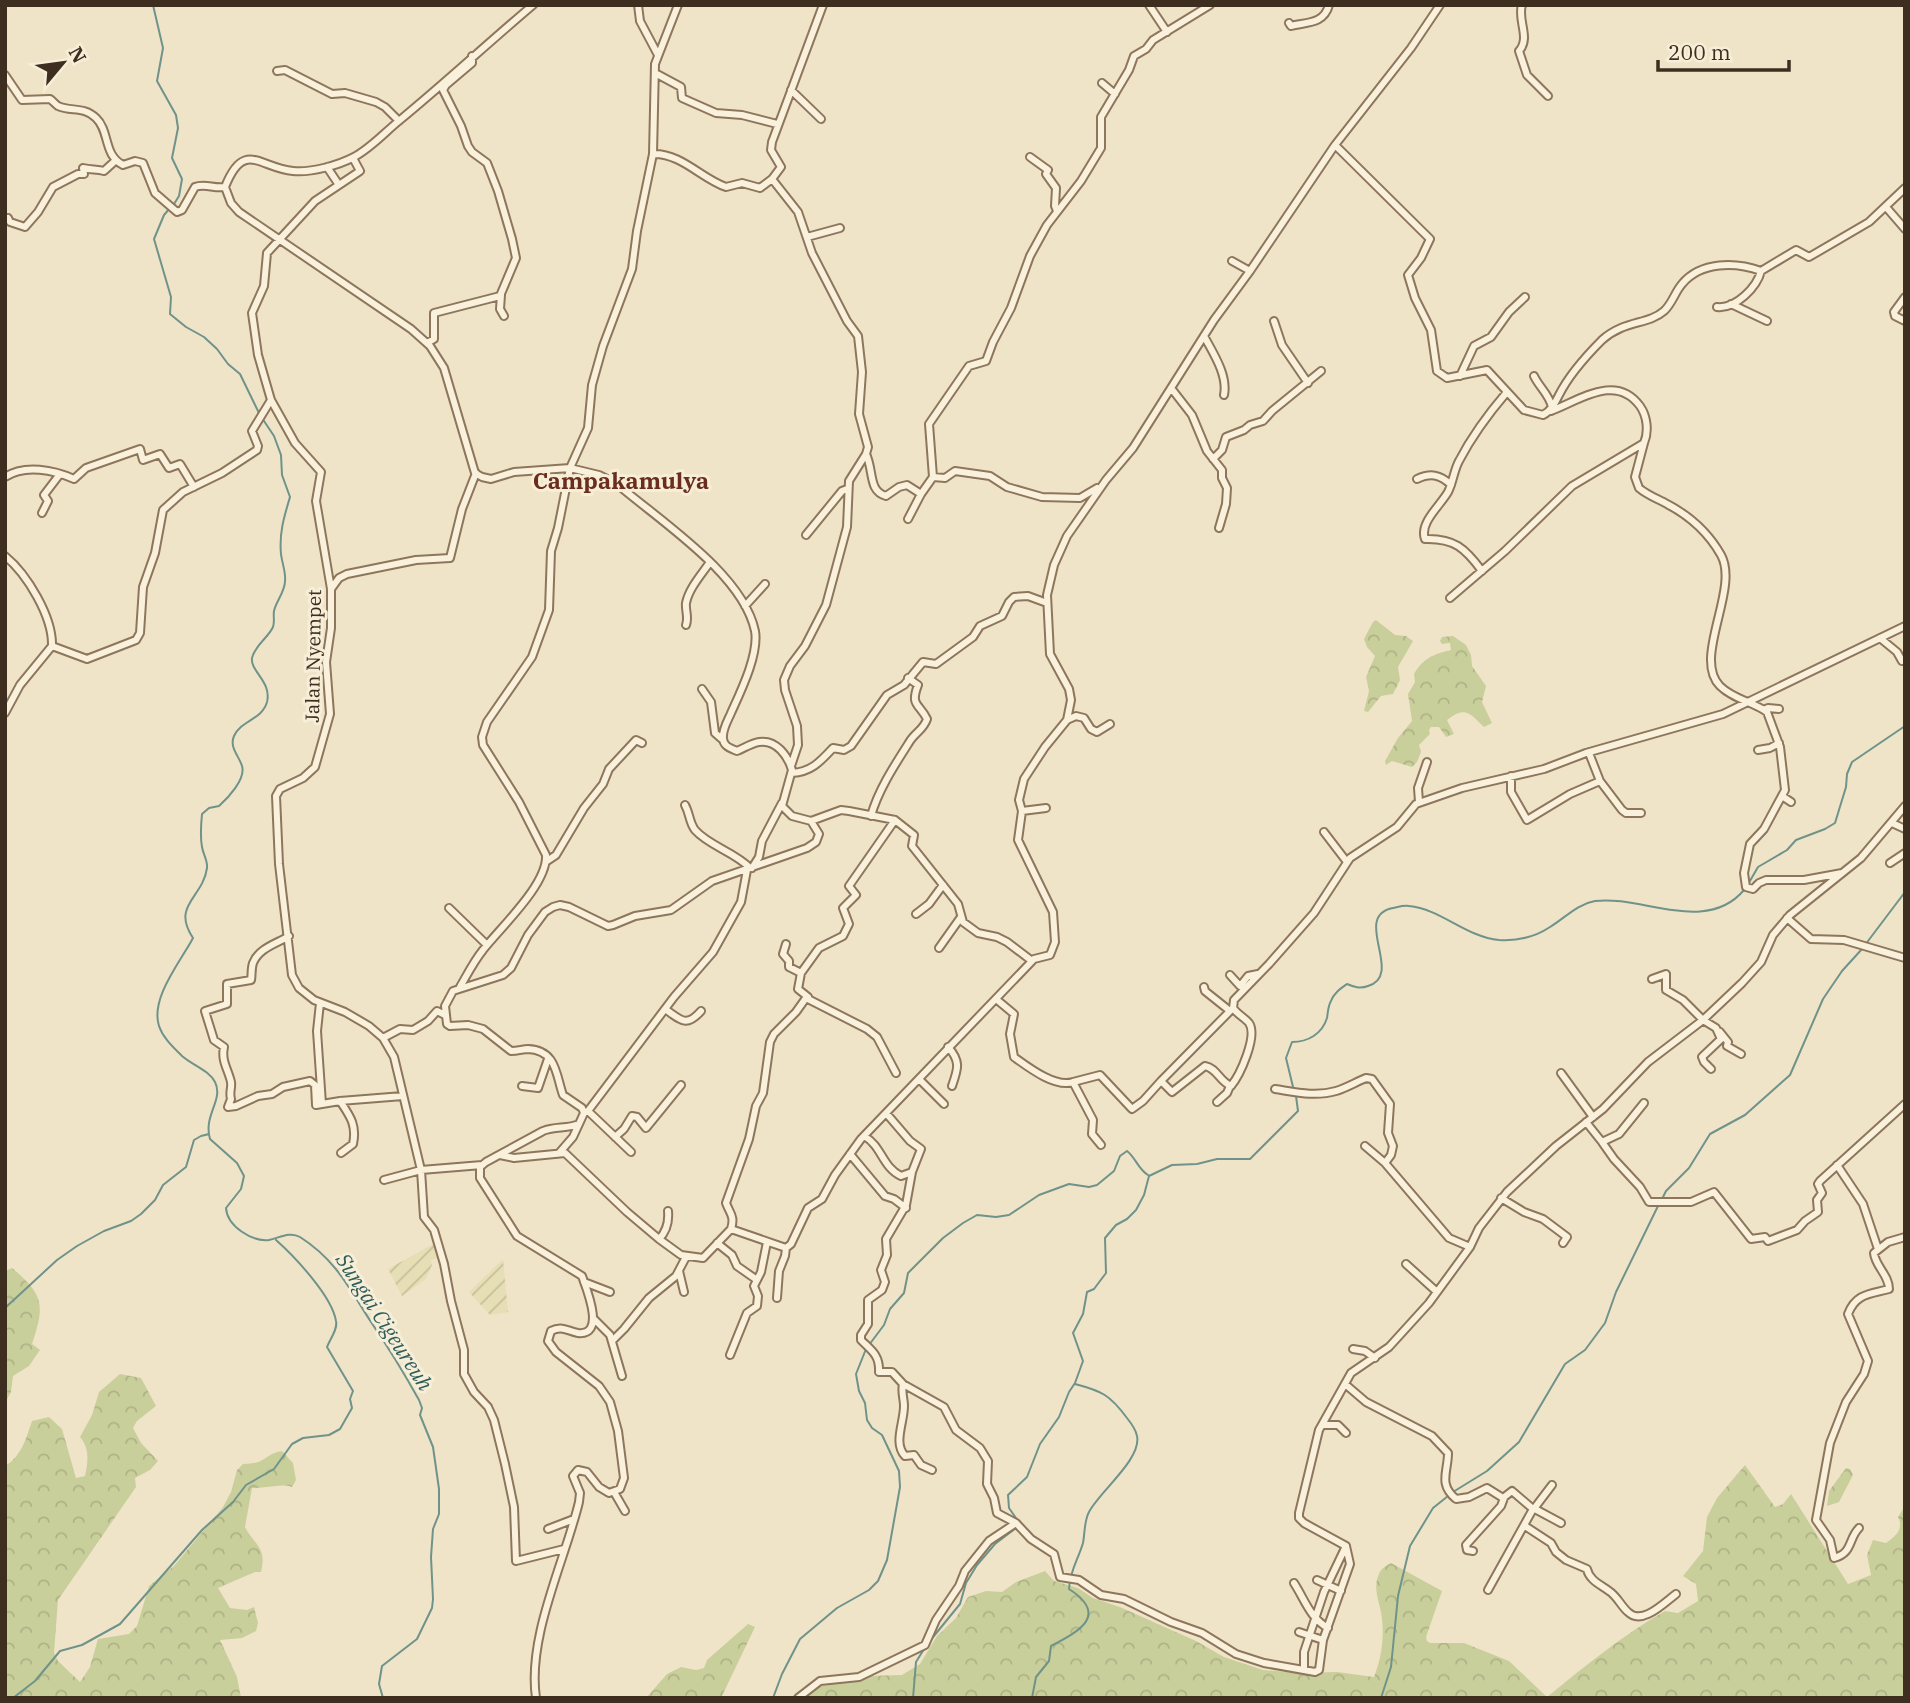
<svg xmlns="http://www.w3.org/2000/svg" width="1910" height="1703" viewBox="0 0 1910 1703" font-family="'IBM Plex Serif',serif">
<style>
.farmland{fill:url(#farmland-furrows)}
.forest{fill:url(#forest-crowns)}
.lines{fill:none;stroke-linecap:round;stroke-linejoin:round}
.stream{stroke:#6f938a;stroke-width:2}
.minor-casing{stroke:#8d765c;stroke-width:10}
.minor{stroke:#faf1dc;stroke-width:6}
.labels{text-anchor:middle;stroke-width:6;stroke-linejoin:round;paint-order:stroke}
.street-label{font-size:19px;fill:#3d2e20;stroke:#f7eed8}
.water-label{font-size:21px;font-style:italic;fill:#2f5d5a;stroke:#f7eed8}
.quarter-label{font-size:23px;font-weight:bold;fill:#6b2e1e;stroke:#f7eed8}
</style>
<defs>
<pattern id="farmland-furrows" width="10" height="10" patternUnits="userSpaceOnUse" patternTransform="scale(1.75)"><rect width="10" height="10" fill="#e6deb5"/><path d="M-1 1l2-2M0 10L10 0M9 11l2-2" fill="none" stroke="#c6bf9b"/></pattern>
<pattern id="forest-crowns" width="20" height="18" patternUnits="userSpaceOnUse" patternTransform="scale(1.75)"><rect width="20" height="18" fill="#c9cf9b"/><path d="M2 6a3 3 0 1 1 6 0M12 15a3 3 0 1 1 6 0" fill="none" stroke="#aeb285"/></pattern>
</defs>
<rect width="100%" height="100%" fill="#f0e4c8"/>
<!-- farmland -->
<path class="farmland" d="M435 1243 438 1258 431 1260 432 1265 426 1279 402 1296 388 1269Z
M503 1259 508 1312 490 1315 469 1292Z"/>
<!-- forest -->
<path class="forest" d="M1376 620 1395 635 1406 636 1413 641 1398 667 1400 680 1393 694 1381 696 1368 712 1364 711 1369 691 1366 677 1375 656 1367 647 1364 639 1373 622Z
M1453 636 1466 645 1471 655 1472 666 1486 686 1482 702 1492 723 1484 727C1470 714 1466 705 1447 720L1454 734 1446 737 1439 727H1431L1429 730 1430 734 1419 745 1421 752 1417 762 1412 767 1392 761 1386 765 1385 761 1398 738 1412 721 1408 694 1415 682 1414 674C1423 658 1434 654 1451 650L1450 643 1442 644 1440 641 1442 637Z
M12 1268C44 1295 45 1305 32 1344L40 1350 29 1366 13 1376 11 1392 5 1403V1271Z
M120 1374 141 1378 156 1406 137 1421 133 1428 141 1443 158 1461 150 1470 135 1478 136 1487 58 1600 54 1653 58 1661 80 1682 90 1667 98 1639 129 1634 137 1626 149 1586 174 1566 223 1507 231 1492 237 1470 243 1464C267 1464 264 1454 282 1451L293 1463 296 1480 292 1487C280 1483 266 1489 252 1488L245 1527C255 1546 267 1547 261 1572H255L218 1588 230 1608 247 1610 254 1607 258 1623 256 1631 242 1638 220 1640 237 1677 241 1698H5V1466C22 1456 26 1438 32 1421L49 1417 62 1429 76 1478 85 1476C88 1462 90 1449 80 1437L92 1415 99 1392Z
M1745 1465 1775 1507 1783 1504 1791 1494 1848 1584 1871 1575 1867 1555 1873 1540 1886 1543C1896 1536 1904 1529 1898 1517L1905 1506V1698H800L813 1688 866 1676 902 1675 920 1664 937 1636 956 1618 968 1597 986 1591 1002 1592 1016 1582 1045 1571 1054 1581 1078 1588 1093 1598 1120 1607 1196 1641 1224 1657 1263 1670 1297 1673 1337 1672 1374 1677C1382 1657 1385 1634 1381 1612 1378 1599 1373 1587 1379 1574 1381 1568 1386 1566 1391 1563L1442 1591 1426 1637 1427 1641 1430 1643H1464L1509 1661 1547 1697C1585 1666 1623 1635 1665 1611L1678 1613 1698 1601 1696 1584 1683 1576 1703 1551 1707 1517 1717 1498Z
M1846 1468 1850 1469 1853 1475 1839 1502 1827 1506 1829 1491Z
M748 1624 755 1627 721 1698H646L667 1674 681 1667 696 1670 704 1668 707 1660Z"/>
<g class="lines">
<!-- stream -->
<path class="stream" d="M153 5 163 48 157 81 176 115 178 128 172 158 182 179 179 196 174 204
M170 208 164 215 154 239 171 297 170 314 186 327 204 337 217 349 228 364 240 374 259 413
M262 418 274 436 281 455 282 475 290 497C284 517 279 533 281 554 282 563 286 572 285 581 285 592 276 601 274 611 273 616 275 621 273 627 268 638 255 645 252 658 250 671 272 682 267 702 262 720 241 720 234 736 229 747 239 756 242 766 246 779 228 798 219 806L209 808 202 814C201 824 200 836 202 847 203 854 208 861 207 868 203 898 171 905 193 938 181 961 150 998 159 1026 163 1038 173 1047 182 1056 192 1065 209 1070 215 1082 224 1100 203 1115 210 1139L237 1163 244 1176 241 1189 226 1208C227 1226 252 1242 269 1240 279 1238 290 1231 300 1237 336 1260 349 1288 371 1322 388 1347 404 1373 419 1400L422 1408 420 1415 433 1447 439 1489V1514L433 1529 431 1557 433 1599 432 1608 417 1639 382 1666 379 1684 383 1698
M1747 886 1758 867 1787 850 1796 840 1825 829 1835 823 1846 787 1847 774 1852 762 1905 726
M1865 945 1905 892
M1294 1091 1286 1058 1292 1042C1308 1042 1322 1034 1327 1018 1328 1012 1328 1006 1331 1001 1334 993 1340 989 1347 984 1354 987 1360 989 1368 986 1405 975 1351 916 1393 908 1398 907 1404 905 1409 906 1441 909 1466 937 1499 940 1516 941 1535 937 1550 927 1565 918 1577 904 1595 901 1642 895 1706 935 1744 890
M1661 1201 1666 1191 1689 1168 1710 1134 1745 1115 1790 1075 1823 999 1842 971 1862 949
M5 1308 57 1260 77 1246 104 1231 131 1221 141 1214 155 1200 163 1185 186 1167 194 1140 201 1136 209 1134
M869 1345 884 1325 890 1309 904 1293 908 1273 943 1238 963 1223 977 1215 996 1217 1009 1215 1039 1195 1069 1184 1089 1187 1097 1185 1114 1171 1120 1156 1127 1151C1136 1158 1138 1169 1148 1175
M1453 1492 1487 1471 1519 1442 1565 1364 1585 1350 1605 1323 1616 1292 1658 1206
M1018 1521 1009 1508 1008 1495 1027 1477 1040 1444 1059 1417 1069 1392 1075 1383 1083 1361 1073 1333 1083 1314 1087 1292 1094 1289 1106 1273 1105 1238 1116 1225 1127 1219 1136 1210 1144 1195 1149 1176 1172 1165 1197 1164 1217 1159H1250L1298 1111 1296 1096
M929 1642 960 1604 966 1583 977 1565 995 1544 1016 1528
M13 1698 35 1681 60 1651 82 1645 120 1624 202 1530 233 1502 246 1485 274 1469 292 1444 303 1438 329 1435 340 1429 352 1408 350 1399 353 1391 327 1347C330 1339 338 1329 336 1321 332 1296 294 1256 276 1240
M773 1698 782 1674 800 1639 837 1608 869 1590 878 1581 887 1560 900 1487 899 1471 882 1435 872 1428 867 1420 865 1403 859 1391 856 1374 866 1349
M913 1698 916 1662 924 1649
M1032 1698 1036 1677 1049 1661 1051 1646C1080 1631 1109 1615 1069 1589 1070 1570 1078 1560 1083 1543 1085 1533 1084 1521 1089 1512 1099 1492 1142 1459 1137 1436 1136 1430 1131 1423 1127 1418 1110 1395 1102 1391 1075 1384
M1381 1698 1391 1667 1398 1596 1410 1546 1433 1508 1448 1496"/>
<!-- minor casing -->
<g class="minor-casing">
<path id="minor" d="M533 5C488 43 445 83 400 120 385 132 371 148 354 157 339 165 311 173 293 171 260 168 244 139 225 187L231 203 239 212 411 329 430 346 444 368 475 473 482 477 491 479 514 472 570 468 599 475 617 484C660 521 743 574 755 631 759 654 741 691 731 713 728 720 722 730 723 738 723 746 730 748 737 751 744 748 752 743 759 742 776 739 788 756 792 770L782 806 792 816 811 821 819 834 816 842 807 848 712 881 671 910 635 916 613 925 608 926 569 907 560 905 553 907 545 912 528 935 511 968 503 975 453 991 445 1006 447 1024 450 1026 468 1025 483 1029 511 1051C518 1051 523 1049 528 1049 557 1050 556 1076 563 1095L582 1108 584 1113 579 1124C567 1129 555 1126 543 1131L486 1162 480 1167V1178L517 1236 582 1276C587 1290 606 1336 578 1333 567 1331 562 1325 551 1331L548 1341 556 1352 599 1386 610 1402 618 1431 624 1478 620 1489 609 1493 599 1487 587 1472 578 1470 573 1476 580 1493 579 1502C565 1561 527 1636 536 1698
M638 5 640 21 658 55
M1149 5 1167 32
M1522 5C1517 20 1531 38 1519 51L1527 75 1548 96
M1289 23 1291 26C1307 22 1324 24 1329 5
M277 71 285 70 332 94 345 93 376 102 385 107 399 121
M655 73 681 87 682 98 716 113 742 115 777 124
M5 75 22 100 50 99C53 101 55 104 58 106 71 112 84 106 96 118 110 131 103 155 123 165L135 161 143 163 155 193 177 212 182 210 195 187C205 183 214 189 225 187
M1102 83 1115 94
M791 90 821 119
M1335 145 1430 239 1421 258 1408 275 1415 298 1431 330 1437 371 1447 378 1487 370 1524 410 1543 415C1551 411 1555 403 1559 395 1569 375 1586 356 1602 340 1624 320 1648 325 1664 311 1672 304 1675 292 1682 284 1701 261 1736 262 1761 271L1796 250 1809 257 1869 222 1905 188
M653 154 655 64 678 5
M1030 157 1048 170 1046 174 1056 188 1055 206 1057 211
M353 158 360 171 315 201 267 253 264 286 252 313 258 355 271 400 295 443 321 472 316 501 331 589V628L326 662 330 714 315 767 303 778 280 789 276 796 279 864 292 975 299 988 314 1000 345 1012 369 1026 383 1038 394 1057 421 1170 424 1217 434 1230 444 1264 451 1301 464 1350V1374L474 1392 488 1407 494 1420 505 1464 514 1507 516 1561 564 1549
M327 167 339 185
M1886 207 1905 229
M5 221 8 218 10 222 25 227 38 212 53 187 78 174H84L83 168C91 170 97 169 104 171L115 161
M807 237 840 228
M1232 261 1250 271
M501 295 500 309 504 316
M1905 297 1894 312 1895 316 1905 321
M1731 304 1767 321
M1717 307C1736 309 1757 287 1761 271
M1274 321 1282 345 1308 383
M1204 336C1213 353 1228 375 1224 395
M427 343 434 339V313L500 296 516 258 512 239 498 191 487 163 472 152 468 146 461 126 443 90 446 85 472 63V56
M1460 376 1474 346 1491 337 1509 312 1525 297
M1534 376C1539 387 1549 394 1552 407
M1171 388 1192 415 1207 451 1222 470V478L1227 488 1226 504 1219 528
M1644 443 1635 477 1639 488C1647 495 1658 499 1667 504 1690 516 1708 532 1721 555 1740 589 1692 658 1720 686 1733 699 1753 702 1767 712L1780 747 1785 790 1764 829 1750 844 1744 873 1746 887 1753 889 1759 883 1766 880H1804L1842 873
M866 454C874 471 868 491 886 496L899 487 907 485 921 494
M1213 459 1222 450 1226 437 1244 430 1250 425 1263 421 1272 411 1321 371
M5 477C25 464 54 470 74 479L86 468 140 449 143 460 160 454 169 468 180 464 194 487
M1417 479C1430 473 1440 474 1451 485
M1097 488 1080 498 1042 497 1007 487 990 476 955 471 945 478 933 477 929 424 969 366 986 361 993 342 1011 308 1030 256 1047 225 1081 181 1101 148V117L1129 70 1134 56 1146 49 1153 40 1210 5
M42 513 48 501 44 495 60 474
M908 519 921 494 933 477
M806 535 842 491 847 489
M5 556C27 574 53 617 52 646
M1482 571C1465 548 1454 538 1425 539 1419 523 1440 506 1448 492 1453 482 1454 470 1459 461 1472 436 1489 413 1507 392
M331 589 339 578 347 574 416 560 450 558 462 509 476 473
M1450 598 1505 551 1572 486 1644 443C1649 431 1647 416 1640 406 1616 373 1580 400 1551 411
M745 606 765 584
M686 625C689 617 685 610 686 603 689 588 702 574 710 562
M1880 638 1897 652 1902 661
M702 689 711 702 715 733 723 740
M1764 710 1768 708 1779 709
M5 713 20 685 52 646 87 659 136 640 140 633 143 587 155 553 163 510 183 492 222 473 257 450 258 446 252 431 271 400
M1067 720 1076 716 1084 718 1091 729 1097 732 1110 724
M1758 750 1770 748 1779 743
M1589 753 1600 781 1622 810 1626 813H1641
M791 766 798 745 797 726 785 690 784 680 790 666 805 646 826 605 847 527 849 481 866 454 868 447 859 414 862 372 858 336 847 321 812 253 798 212 772 179 781 167 771 150 772 142 823 5
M792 773C811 772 820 762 833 748L844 750 851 746 887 695 904 685 923 662 936 664 973 637 980 626 1002 616 1009 602 1014 597 1028 596 1047 603
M1511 776V792L1527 820 1570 794 1600 781
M1782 796 1791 802
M1419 802 1418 788 1427 762
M685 805C690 814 689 822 695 830 709 846 735 852 750 868
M1022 811 1046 808
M871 816C878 790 896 763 910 741 915 733 924 729 927 719 919 703 910 706 918 685L908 678
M811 821 841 810 849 811 895 820 914 835 912 846 958 904 963 922 978 933 997 937 1007 942 1032 961
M1892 823 1905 829
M1324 832 1347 862
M547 861 556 855 584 808 603 784 609 769 636 740 642 743
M1890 863 1905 853
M752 868 759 857 762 841 782 803
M449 908 487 945
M916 914 929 904 943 885
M1787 918 1811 939 1844 940 1905 958
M289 936C276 944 259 948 253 963 251 969 252 975 251 980L227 984V1004L205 1011 214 1040 224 1047C221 1061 228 1069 231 1082 232 1088 229 1092 231 1099L228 1107 236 1106 258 1096 272 1094 283 1087 310 1081 315 1085 316 1105 340 1101 403 1096
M786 944 783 954 789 961V967L801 973 819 948 843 936 849 924 843 908 856 895 849 886 895 820
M939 948 961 917
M801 973 798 989 808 997
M1230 975 1240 986 1248 976 1258 974
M1652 979 1666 974V990L1683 1000 1703 1020 1716 1028 1721 1039 1702 1057 1704 1062 1711 1069
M460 987C467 975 474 961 483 950 500 928 548 884 546 855L519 802 483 745 482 737 487 722 532 657 549 610 551 551 558 528 570 468 588 428 592 385 603 346 632 269 637 231 653 154C681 153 702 179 726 187L742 183 760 188 772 179
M1204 987 1205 991 1230 1011
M996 999 1014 1014 1010 1034 1014 1057C1028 1067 1055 1088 1073 1082L1093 1120 1092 1134 1101 1145
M320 1003 317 1031 322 1104
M665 1009C681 1020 686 1028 701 1011
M1720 1032 1728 1042 1727 1046 1741 1054
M383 1038 400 1029 413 1030 428 1021 437 1011 445 1015
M948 1047C961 1061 958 1069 952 1086
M1561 1073 1593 1117
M919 1079 944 1104
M1161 1081 1233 1008
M1073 1082 1100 1075 1132 1109 1143 1101 1161 1081 1172 1092 1205 1066C1217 1068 1219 1081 1231 1086 1240 1075 1258 1036 1249 1023 1245 1018 1237 1014 1233 1008L1234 1000 1269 964 1314 913 1350 858 1397 827 1416 804 1462 788 1544 769 1586 753 1723 714 1905 626
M522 1086 538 1088 548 1059
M1275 1089C1295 1092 1315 1097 1336 1091 1346 1088 1356 1082 1366 1078L1372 1079 1390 1104 1388 1133 1393 1146 1391 1155 1385 1163 1449 1238 1470 1247
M340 1101C350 1116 357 1125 353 1144L341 1153
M1217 1102 1227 1093 1230 1086
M588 1111 631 1152
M584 1113 588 1111 674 997 713 952 741 902 747 870
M886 1113 910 1141 921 1149 912 1172
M1586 1122 1602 1142 1619 1134 1644 1103
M864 1136C882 1146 882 1167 901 1176L912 1172 906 1205 886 1239 887 1255 881 1270 885 1282 882 1290 868 1300V1324L861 1335V1340C871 1350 880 1355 879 1372H892L903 1384 944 1407 956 1430 980 1448 988 1461 987 1484 994 1498 997 1513 1016 1523 1031 1539 1054 1554 1060 1577 1079 1580 1101 1595 1124 1599 1171 1622 1202 1633 1236 1654 1264 1663 1315 1672 1319 1670 1323 1640 1350 1564 1346 1546 1304 1523 1299 1518V1513L1319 1430 1351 1373 1389 1347 1429 1303 1470 1247 1479 1228 1507 1192 1556 1146 1603 1109 1648 1062 1703 1020 1742 983 1761 962 1773 935 1790 915 1861 858 1905 806
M615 1137 624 1129 632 1116 637 1117 646 1128 681 1085
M1602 1142 1614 1159 1640 1187 1649 1202H1691L1714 1192 1751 1239 1765 1237 1768 1241 1797 1230 1805 1221 1818 1212 1817 1200 1822 1193 1818 1184 1820 1181 1905 1104
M1365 1146 1385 1163
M560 1152 573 1137 579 1124
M850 1154 885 1196 894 1199 906 1208
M500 1155 514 1158 565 1153 627 1212 659 1239 681 1255 703 1258 731 1229C735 1216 730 1214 726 1203L749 1139 756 1106 763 1093 770 1042 774 1034 796 1012 806 998 867 1029 877 1037 896 1073
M1837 1165 1863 1204 1878 1249
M384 1180 421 1170 482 1165
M1501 1198 1524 1212 1543 1219 1567 1237 1563 1243
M731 1229 786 1248
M659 1239C667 1231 669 1222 668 1211
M717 1243 732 1255 737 1266 757 1280
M1406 1264 1437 1292
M679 1271 684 1292
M584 1282 610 1292
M777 1298 779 1271 785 1256 786 1248 791 1244 808 1208 822 1199 835 1175 861 1139 1034 959 1050 955 1055 942 1053 912 1018 840 1022 811 1019 800 1024 779 1045 747 1067 720 1071 700 1069 689 1050 654 1047 595 1054 565 1067 536 1106 480 1133 448 1214 320 1250 271 1335 145 1411 48 1440 5
M593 1318 610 1335 622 1376
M612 1341 624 1329 649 1298 676 1276 686 1257
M1353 1349 1365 1351 1375 1358
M730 1355 747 1313 757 1306 758 1296 754 1286 761 1272 767 1242
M903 1384C901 1392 904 1398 904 1406 904 1423 893 1443 905 1456L914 1455 921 1465 932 1470
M1345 1384 1366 1402 1432 1436 1448 1453C1448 1472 1438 1484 1456 1499L1469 1497 1487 1488 1503 1498 1512 1491 1533 1509 1488 1590
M1322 1425H1338L1346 1433
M614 1492 625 1511
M1535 1509 1561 1523
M1533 1510 1552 1485
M1525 1526 1551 1543 1556 1552 1566 1560 1587 1569C1589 1580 1601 1585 1609 1591 1617 1596 1621 1606 1628 1612 1642 1626 1664 1603 1676 1594
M1859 1528C1848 1539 1853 1553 1834 1558L1830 1540 1816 1520 1830 1443 1846 1402 1864 1374 1868 1361 1848 1314C1856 1293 1871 1294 1889 1289 1889 1275 1875 1266 1874 1253L1888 1242 1905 1237
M548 1529 574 1519
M1473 1551 1467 1550 1466 1545 1501 1506 1504 1498
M1317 1580 1341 1591
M1294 1583C1305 1600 1310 1618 1328 1628
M1299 1632 1323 1640
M1304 1668V1652L1324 1592 1346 1546
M798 1698 820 1681 859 1677 925 1645 936 1620 959 1586 965 1571 989 1541 1016 1523"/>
</g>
<!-- minor -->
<use href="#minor" class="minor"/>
</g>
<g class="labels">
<!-- street labels -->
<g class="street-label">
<text transform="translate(313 656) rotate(-89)" y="7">Jalan Nyempet</text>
</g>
<!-- water labels -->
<g class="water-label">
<text transform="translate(384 1322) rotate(57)" y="7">Sungai Cigeureuh</text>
</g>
<!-- quarter labels -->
<g class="quarter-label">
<text x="621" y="489">Campakamulya</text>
</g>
</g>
<!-- border -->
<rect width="1910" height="1703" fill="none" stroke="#3d2e20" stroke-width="14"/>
<!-- north arrow -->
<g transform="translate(63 63) rotate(61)" stroke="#f7eed8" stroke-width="5" paint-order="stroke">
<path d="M0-5L12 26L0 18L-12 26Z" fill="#3d2e20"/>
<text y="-10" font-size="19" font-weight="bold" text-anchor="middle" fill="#3d2e20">N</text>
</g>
<!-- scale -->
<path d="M1658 60v10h131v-10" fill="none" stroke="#3d2e20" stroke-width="3.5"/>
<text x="1668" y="60" font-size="21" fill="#3d2e20" stroke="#f7eed8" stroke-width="5" paint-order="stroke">200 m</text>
</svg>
